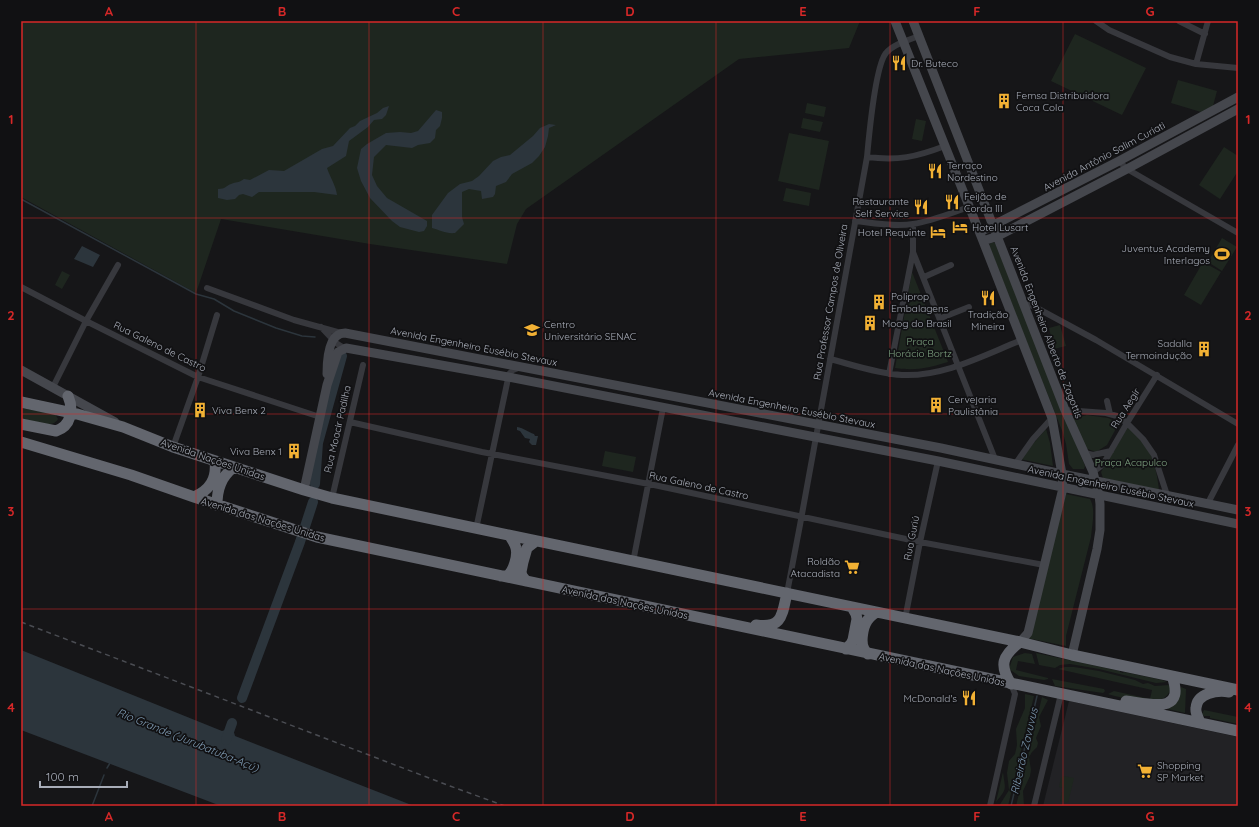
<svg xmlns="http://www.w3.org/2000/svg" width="1259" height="827" viewBox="0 0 1259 827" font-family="Quicksand,sans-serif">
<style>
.built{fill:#222225}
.green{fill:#1e261f}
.water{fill:#2c353c}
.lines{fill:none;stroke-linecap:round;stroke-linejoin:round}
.stream{stroke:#2c353c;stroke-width:1.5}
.river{stroke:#2c353c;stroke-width:10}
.street{stroke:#37383d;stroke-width:6}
.secondary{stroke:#45474d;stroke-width:9}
.highway{stroke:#63666e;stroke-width:11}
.rail{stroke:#4a4c52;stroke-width:1.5;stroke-dasharray:5 4;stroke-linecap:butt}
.grid{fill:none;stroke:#d62828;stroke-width:1;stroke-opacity:0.55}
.labels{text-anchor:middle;stroke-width:3.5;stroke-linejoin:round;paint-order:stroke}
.poi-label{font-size:10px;fill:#a8adb8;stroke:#111113;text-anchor:start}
.street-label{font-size:10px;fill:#a8adb8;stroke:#111113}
.park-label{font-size:10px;fill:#7fa381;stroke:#111113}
.water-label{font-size:11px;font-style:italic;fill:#7f9bb3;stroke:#111113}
.neatline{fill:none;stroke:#d62828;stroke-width:1.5}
.grid-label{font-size:13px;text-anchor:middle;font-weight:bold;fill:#d62828}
</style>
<rect width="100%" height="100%" fill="#161618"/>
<!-- built -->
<path class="built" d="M1069 701 1238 737V806H1043Z"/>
<!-- green -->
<path class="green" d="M21 21H860L849 48 739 59 526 209 517 224 507 264 370 244 221 219 196 293 21 197Z
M1075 34 1146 68 1122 115 1051 81Z
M1178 80 1217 91 1213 106 1201 112 1171 103Z
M807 103 826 107 824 117 805 113Z
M803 118 823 122 820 132 801 128Z
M916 119 926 121 922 141 912 139Z
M789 133 829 141 819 190 778 181Z
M1224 147 1238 156V171L1220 199 1199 185Z
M786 188 811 193 809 206 783 201Z
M1222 238 1237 247 1222 271 1208 262Z
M992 242 995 243 1085 466 1084 469H1073L1069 464 1066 444 1063 433 1020 325 989 245Z
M1203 262 1221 272 1201 305 1184 295Z
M62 271 70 275 62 289 55 285Z
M912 272 948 362C928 368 916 371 895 368Z
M1060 325 1066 346 1054 349 1049 328Z
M21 408 55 414 58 419C52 430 31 421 21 419Z
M1087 415 1108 418 1119 423 1107 445 1096 452 1085 448 1072 419Z
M1128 427C1132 431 1138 435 1142 440 1153 454 1157 472 1159 490L1103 478 1101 472Z
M1046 429 1050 443 1053 466 1020 459Z
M605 451 636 457 633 472 602 466Z
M1066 494 1090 499C1096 509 1092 525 1091 537L1066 636V646L1027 638Z
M1025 653 1032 654 1035 664 1018 661 1016 670 1048 678V679L1044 680 1019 676 1009 669 1013 657Z
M1036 653 1120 671V672L1123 673 1124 672 1162 680 1167 682 1156 683 1099 669 1070 664 1060 665 1055 668 1039 665Z
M1065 667H1074L1099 671 1135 680 1143 684 1148 683 1155 686 1169 685 1171 689C1162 711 1129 699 1111 695L1108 694 1114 691 1150 699 1152 690 1058 669Z
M1052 679 1104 689 1105 691 1103 693 1055 686Z
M1181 687 1186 689 1185 713 1168 709 1178 698Z
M1025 694 1034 696 1008 806H999L1009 790 1007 773 1009 761 1015 754 1017 745 1016 729 1025 708Z
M1042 697 1048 700 1039 717 1041 726 1036 738 1038 743 1037 747 1032 752 1029 757 1031 770 1030 776 1023 791 1024 806H1016Z
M1204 710 1238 717V724L1210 718V716H1204L1202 714Z
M1003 772C1005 789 1008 788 996 802Z
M1063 776 1074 778 1068 803 1060 801 1063 788 1059 787 1061 778Z"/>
<!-- water -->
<path class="water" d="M389 106 386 115 382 119 374 120 368 127 349 141 346 156 327 168C330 177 336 186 337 195L314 192H259L252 197 243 194 239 195 235 199 227 200 218 198V189C226 189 225 186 231 184 237 181 237 184 244 179L250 180 269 170 284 171 322 149 333 146 350 128 355 126 360 121 377 113 383 108Z
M436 110 442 112V118L440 126 436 130 435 138 430 143 418 145 412 148 386 145 374 157 372 175 377 186 387 198 427 221V226L424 231 419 232 400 227 392 221 370 198 361 181 357 168 361 149 367 144 386 133 400 132 411 133 418 131Z
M549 124 556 125 549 128 548 136 545 147 539 156 532 163 512 174 506 182 496 186 495 194 493 197 482 199 481 191 469 189 462 192V217L464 224 455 233C446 234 440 230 432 228V215L448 193 460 184 472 181 479 176 493 161 501 157 510 155 533 136 540 128Z
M82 246 100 255 93 267 74 259Z
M517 427C524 428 528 432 534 434L535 436H538L536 445H532L529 442 530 439 525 438 520 431 517 430Z
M21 650 222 731 225 730 228 727H230L233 729 235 736 414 806H221L21 730Z"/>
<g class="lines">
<!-- stream -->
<path class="stream" d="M21 199 196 294 214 299 234 311 276 328 302 336 315 337
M107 768 110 763
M92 806 104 775
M1011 806 1037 696"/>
<!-- river -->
<path class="river" d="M315 484 318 443 342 356
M242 698 300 542 313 502
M226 740 232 723"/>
<!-- street -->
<path class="street" d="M1096 21 1109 30 1170 57 1196 64 1238 68
M1179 21 1205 34
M1196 64 1208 21
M867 157C898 161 916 157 945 146
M1119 161 1127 169 1238 233
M855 221C874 223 894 227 913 224 932 221 951 213 969 207
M913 224V252L995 459
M924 277 951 265
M21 287 86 321 198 377 320 417
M207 288 294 320 341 333
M1023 303 1035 307 1096 340 1238 424
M941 318 969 307
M321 327 336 343 344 348
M830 359C853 365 879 374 902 375 944 377 984 355 1022 340
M889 374 913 252
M53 387 86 321 118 265
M1107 401 1110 414
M1065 410 1106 413 1117 416 1127 423 1143 439 1154 455 1167 495
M350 422 482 452 654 485 920 542 1044 565
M173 447 198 377 217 315
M1085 453 1093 455 1111 451
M1016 463 1033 439 1052 418
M1093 472 1101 466 1105 461 1127 423 1157 375
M332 498 363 365
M1208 503 1238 445
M476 529 509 374 513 370 521 367
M633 562 663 408
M787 593 800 525 867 157C869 136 875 66 886 53 893 44 909 40 919 36
M905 619 920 542 938 461
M990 806 1015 694 1011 684
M1034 806 1061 694"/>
<!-- secondary -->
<path class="secondary" d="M895 21 983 241 1052 418 1062 474 1063 488 1028 633 1020 642
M913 21 1065 410 1093 472 1099 495 1100 504V530L1097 549 1072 655
M980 232 1119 161 1238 97
M983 241 998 236 1127 169 1238 109
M21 370 115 422
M327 374C327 361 328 333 345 333L941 448 1062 474 1238 510
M304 490 327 385 338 352 346 348 508 377 938 461 1238 524"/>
<!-- highway -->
<path class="highway" d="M21 402 77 414 123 427 173 447 304 490 332 498 1020 642 1072 655 1238 690
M21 424 56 431C71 426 74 410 68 396
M21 442 131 475 194 497 317 537 1238 731
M194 497C210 490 217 479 215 461
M217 505C217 489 221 477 234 467
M501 576H507C514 571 518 555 516 548 515 543 512 540 510 536
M526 581 522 576 521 572 523 562 527 548 536 541
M756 625C783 629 782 614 787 593
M846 649 851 644 853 640 857 619 856 614 852 607
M868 654C866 652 865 651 864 649 860 642 863 627 867 621 869 617 873 615 876 612
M1011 684C999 665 1002 656 1020 642
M1126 701C1150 704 1186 715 1172 676
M1200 723C1199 719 1195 713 1196 708 1197 693 1217 690 1229 692"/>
<!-- rail -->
<path class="rail" d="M21 622 450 786 505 806"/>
</g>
<!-- grid -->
<path class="grid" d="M196 21V806M369 21V806M543 21V806M716 21V806M890 21V806M1063 21V806M21 218H1238M21 414H1238M21 609H1238"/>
<!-- icons -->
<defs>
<g id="restaurant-bare" transform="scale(1.2)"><path d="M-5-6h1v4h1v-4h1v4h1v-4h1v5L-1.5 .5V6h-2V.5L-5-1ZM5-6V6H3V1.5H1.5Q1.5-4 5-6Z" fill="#f2b134" stroke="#111113" stroke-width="2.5" paint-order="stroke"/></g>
<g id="building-bare" transform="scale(1.2)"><path d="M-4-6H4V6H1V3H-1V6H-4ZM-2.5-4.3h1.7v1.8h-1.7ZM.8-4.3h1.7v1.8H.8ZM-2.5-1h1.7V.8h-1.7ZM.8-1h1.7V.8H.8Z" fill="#f2b134" stroke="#111113" stroke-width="2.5" paint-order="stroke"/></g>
<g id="hotel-bare" transform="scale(1.2)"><path d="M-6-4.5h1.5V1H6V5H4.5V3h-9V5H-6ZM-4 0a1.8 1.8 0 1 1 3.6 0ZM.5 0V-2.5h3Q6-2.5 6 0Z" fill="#f2b134" stroke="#111113" stroke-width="2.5" paint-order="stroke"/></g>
<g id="stadium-bare" transform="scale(1.2)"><path d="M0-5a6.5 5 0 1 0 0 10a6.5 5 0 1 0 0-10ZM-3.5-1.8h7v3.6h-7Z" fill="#f2b134" stroke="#111113" stroke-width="2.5" paint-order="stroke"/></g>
<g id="university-bare" transform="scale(1.2)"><path d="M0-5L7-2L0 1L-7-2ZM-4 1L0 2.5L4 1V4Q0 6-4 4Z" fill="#f2b134" stroke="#111113" stroke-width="2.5" paint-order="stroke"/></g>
<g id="supermarket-bare" transform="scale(1.2)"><path d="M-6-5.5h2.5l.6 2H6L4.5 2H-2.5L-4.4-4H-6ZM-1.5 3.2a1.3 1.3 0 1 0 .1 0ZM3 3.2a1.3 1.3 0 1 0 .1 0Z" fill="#f2b134" stroke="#111113" stroke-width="2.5" paint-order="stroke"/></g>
</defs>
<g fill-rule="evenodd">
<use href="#restaurant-bare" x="899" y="63"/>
<use href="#building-bare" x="1004" y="101"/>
<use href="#restaurant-bare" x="935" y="171"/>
<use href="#restaurant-bare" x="952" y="202"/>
<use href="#restaurant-bare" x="921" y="207"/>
<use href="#hotel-bare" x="960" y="227"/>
<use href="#hotel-bare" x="938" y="232"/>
<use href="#stadium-bare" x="1222" y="254"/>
<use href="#restaurant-bare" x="988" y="298"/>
<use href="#building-bare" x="879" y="302"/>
<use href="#building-bare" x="870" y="323"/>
<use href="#university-bare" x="532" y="330"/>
<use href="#building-bare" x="1204" y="349"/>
<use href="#building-bare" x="936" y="405"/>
<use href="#building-bare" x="200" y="410"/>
<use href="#building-bare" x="294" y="451"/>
<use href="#supermarket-bare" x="852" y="567"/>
<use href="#restaurant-bare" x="969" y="698"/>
<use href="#supermarket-bare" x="1145" y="771"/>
</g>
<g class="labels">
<!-- poi labels -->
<g class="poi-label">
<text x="911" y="67">Dr. Buteco</text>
<text x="1016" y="99">Femsa Distribuidora<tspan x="1016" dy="12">Coca Cola</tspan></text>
<text x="947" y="169">Terraço<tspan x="947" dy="12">Nordestino</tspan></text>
<text x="964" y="200">Feijão de<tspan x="964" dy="12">Corda III</tspan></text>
<text x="909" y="205" text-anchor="end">Restaurante<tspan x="909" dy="12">Self Service</tspan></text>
<text x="972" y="231">Hotel Lusart</text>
<text x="926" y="236" text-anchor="end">Hotel Requinte</text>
<text x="1210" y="252" text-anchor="end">Juventus Academy<tspan x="1210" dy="12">Interlagos</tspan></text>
<text x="891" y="300">Poliprop<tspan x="891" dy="12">Embalagens</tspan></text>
<text x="988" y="318" text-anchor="middle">Tradição<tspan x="988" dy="12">Mineira</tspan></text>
<text x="882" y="327">Moog do Brasil</text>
<text x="544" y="328">Centro<tspan x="544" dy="12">Universitário SENAC</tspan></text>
<text x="1192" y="347" text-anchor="end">Sadalla<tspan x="1192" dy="12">Termoindução</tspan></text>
<text x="948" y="403">Cervejaria<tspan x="948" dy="12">Paulistânia</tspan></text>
<text x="212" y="414">Viva Benx 2</text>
<text x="282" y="455" text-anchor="end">Viva Benx 1</text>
<text x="840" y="565" text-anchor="end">Roldão<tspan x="840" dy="12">Atacadista</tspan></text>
<text x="957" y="702" text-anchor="end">McDonald's</text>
<text x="1157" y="769">Shopping<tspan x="1157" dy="12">SP Market</tspan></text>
</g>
<!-- street labels -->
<g class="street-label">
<text transform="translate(1104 156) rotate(-28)" y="4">Avenida Antônio Salim Curiati</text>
<text transform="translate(830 302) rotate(-80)" y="4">Rua Professor Campos de Oliveira</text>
<text transform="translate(1047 332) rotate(69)" y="4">Avenida Engenheiro Alberto de Zagottis</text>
<text transform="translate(160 346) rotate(26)" y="4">Rua Galeno de Castro</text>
<text transform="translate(474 346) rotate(11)" y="4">Avenida Engenheiro Eusébio Stevaux</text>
<text transform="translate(792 408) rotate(11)" y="4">Avenida Engenheiro Eusébio Stevaux</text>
<text transform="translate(1125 408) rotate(-58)" y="4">Rua Aegir</text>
<text transform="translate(337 429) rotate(-77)" y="4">Rua Moacir Padilha</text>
<text transform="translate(213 459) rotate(19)" y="4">Avenida Nações Unidas</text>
<text transform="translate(699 485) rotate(12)" y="4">Rua Galeno de Castro</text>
<text transform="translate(1111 486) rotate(12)" y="4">Avenida Engenheiro Eusébio Stevaux</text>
<text transform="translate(263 519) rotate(17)" y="4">Avenida das Nações Unidas</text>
<text transform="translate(911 538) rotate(-79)" y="4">Rua Guriú</text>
<text transform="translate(625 602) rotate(12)" y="4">Avenida das Nações Unidas</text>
<text transform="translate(942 669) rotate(12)" y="4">Avenida das Nações Unidas</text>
</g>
<!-- park labels -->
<g class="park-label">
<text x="920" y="345">Praça<tspan x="920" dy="12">Horácio Bortz</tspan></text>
<text x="1131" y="466">Praça Acapulco</text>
</g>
<!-- water labels -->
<g class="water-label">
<text transform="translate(188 740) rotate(22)" y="4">Rio Grande (Jurubatuba-Açú)</text>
<text transform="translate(1024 751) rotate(-77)" y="4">Ribeirão Zavuvus</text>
</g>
</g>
<!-- border -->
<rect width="1259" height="827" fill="none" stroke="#111113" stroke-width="44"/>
<!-- scale -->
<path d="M40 781v6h87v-6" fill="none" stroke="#a8adb8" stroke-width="2"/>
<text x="46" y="781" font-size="12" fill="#a8adb8" stroke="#111113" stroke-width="3" paint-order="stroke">100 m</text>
<rect x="22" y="22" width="1215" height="783" class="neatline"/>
<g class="grid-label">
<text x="109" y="16">A</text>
<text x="282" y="16">B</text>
<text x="456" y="16">C</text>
<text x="630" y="16">D</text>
<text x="803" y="16">E</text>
<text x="977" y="16">F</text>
<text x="1150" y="16">G</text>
<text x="11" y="124">1</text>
<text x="1248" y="124">1</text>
<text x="11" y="320">2</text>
<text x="1248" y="320">2</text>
<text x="11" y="516">3</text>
<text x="1248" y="516">3</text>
<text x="11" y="712">4</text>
<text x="1248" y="712">4</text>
<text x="109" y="821">A</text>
<text x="282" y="821">B</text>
<text x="456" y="821">C</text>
<text x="630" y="821">D</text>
<text x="803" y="821">E</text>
<text x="977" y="821">F</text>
<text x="1150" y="821">G</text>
</g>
</svg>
